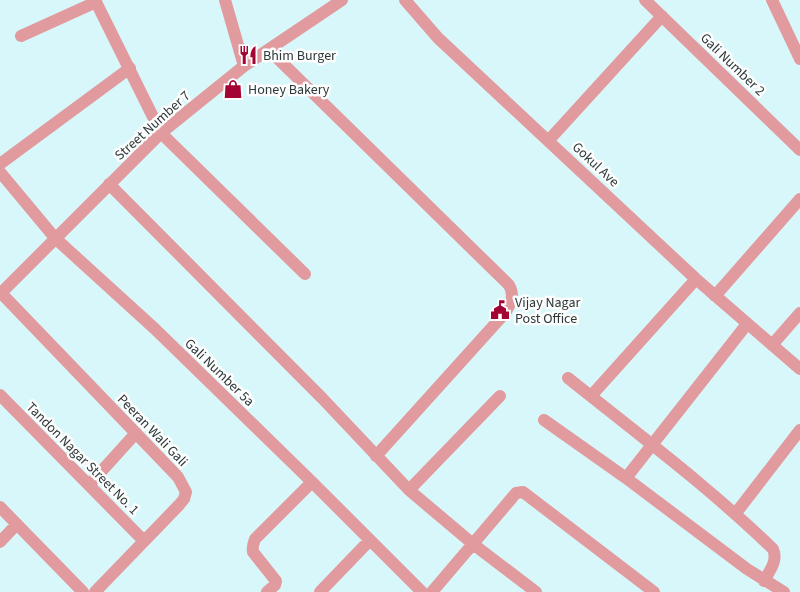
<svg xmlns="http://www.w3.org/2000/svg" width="800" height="592" viewBox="0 0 800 592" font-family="'Source Sans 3',sans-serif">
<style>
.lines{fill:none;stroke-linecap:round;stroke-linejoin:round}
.street{stroke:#e19a9e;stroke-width:12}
.labels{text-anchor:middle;stroke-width:5;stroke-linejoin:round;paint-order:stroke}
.poi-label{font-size:14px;fill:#2d393a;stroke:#fdfdfd;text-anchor:start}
.street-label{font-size:14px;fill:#2d393a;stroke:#fdfdfd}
</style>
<rect width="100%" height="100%" fill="#d8f7fa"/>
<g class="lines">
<!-- street -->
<path class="street" d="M95 0 161 133 305 274
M225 0 244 66
M405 0 438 38 696 279 800 369
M645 0 800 150
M772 0 800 59
M21 36 96 2
M269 50 509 285C515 296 511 303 505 313L376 456
M549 140 662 16
M0 164 130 68
M0 172 55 238 155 329 312 482 422 592
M109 184 322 398 409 490 473 544 536 592
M1 293 178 477 186 492 184 499 179 505 95 592
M0 294 161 133 244 66 342 0
M715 296 800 199
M772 345 800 313
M568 378C638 434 709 487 773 549 778 561 770 570 764 581
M0 395 144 541
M591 396 696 279
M544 420 626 478 747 569 784 592
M626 478 747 324
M89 485 136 433
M409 490 500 396
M0 507 83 592
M736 513 800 430
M0 542 17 524
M267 592 275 585 276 581 253 552C252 547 253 544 255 539L312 482
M320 592 370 540
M432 592 511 499 516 493 523 492 654 592"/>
</g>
<!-- icons -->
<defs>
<g id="restaurant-bare" transform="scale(1.5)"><path d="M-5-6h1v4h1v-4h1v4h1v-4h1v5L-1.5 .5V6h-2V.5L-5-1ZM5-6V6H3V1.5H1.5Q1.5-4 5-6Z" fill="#a30433" stroke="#fdfdfd" stroke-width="2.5" paint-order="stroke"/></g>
<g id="shop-bare" transform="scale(1.5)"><path d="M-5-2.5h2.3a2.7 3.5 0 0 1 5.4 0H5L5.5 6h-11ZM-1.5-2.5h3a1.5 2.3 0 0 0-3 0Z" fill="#a30433" stroke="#fdfdfd" stroke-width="2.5" paint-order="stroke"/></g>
<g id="civic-bare" transform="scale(1.5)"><path d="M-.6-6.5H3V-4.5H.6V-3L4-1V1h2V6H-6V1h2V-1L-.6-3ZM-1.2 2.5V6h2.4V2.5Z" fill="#a30433" stroke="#fdfdfd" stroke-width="2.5" paint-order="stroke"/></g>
</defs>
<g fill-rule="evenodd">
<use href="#restaurant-bare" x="248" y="55"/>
<use href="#shop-bare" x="233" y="89"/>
<use href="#civic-bare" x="500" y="310"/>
</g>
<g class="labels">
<!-- poi labels -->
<g class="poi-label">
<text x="263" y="60">Bhim Burger</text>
<text x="248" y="94">Honey Bakery</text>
<text x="515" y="307">Vijay Nagar<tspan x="515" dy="16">Post Office</tspan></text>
</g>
<!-- street labels -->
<g class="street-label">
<text transform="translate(733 64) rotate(44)" y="5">Gali Number 2</text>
<text transform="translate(152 125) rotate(-42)" y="5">Street Number 7</text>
<text transform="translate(596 164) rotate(43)" y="5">Gokul Ave</text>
<text transform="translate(220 372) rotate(44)" y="5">Gali Number 5a</text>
<text transform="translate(153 430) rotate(46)" y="5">Peeran Wali Gali</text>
<text transform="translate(83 458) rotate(45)" y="5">Tandon Nagar Street No. 1</text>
</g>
</g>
</svg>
